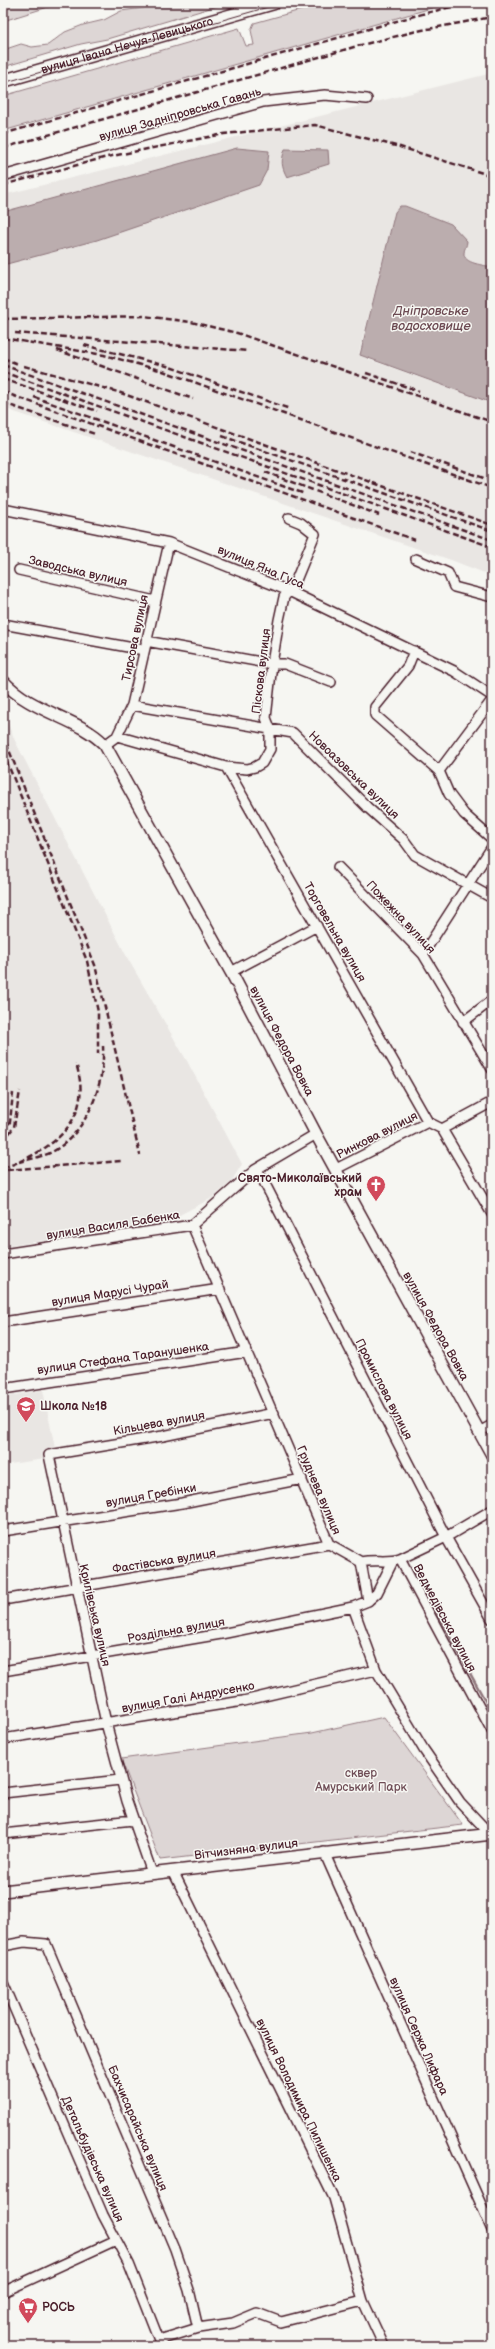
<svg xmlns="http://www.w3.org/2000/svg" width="495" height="2349" viewBox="0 0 495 2349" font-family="'Balsamiq Sans',sans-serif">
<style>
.built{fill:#e9e6e3}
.green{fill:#ddd6d5;stroke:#947a80}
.water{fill:#bbadae;stroke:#8e747a}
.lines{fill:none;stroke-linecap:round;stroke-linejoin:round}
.stream{stroke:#8e747a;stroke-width:2.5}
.minor-casing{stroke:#4a1f2b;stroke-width:12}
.tertiary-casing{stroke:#4a1f2b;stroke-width:14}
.secondary-casing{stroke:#4a1f2b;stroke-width:15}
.minor{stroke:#f6f6f2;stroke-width:9}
.tertiary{stroke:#f6f6f2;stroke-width:11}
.secondary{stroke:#f6f6f2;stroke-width:12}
.tram{stroke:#4a1f2b;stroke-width:1}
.rail{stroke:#4a1f2b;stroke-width:2.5;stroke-dasharray:6 3;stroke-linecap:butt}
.labels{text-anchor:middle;stroke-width:3;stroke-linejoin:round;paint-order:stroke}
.street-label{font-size:12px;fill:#4a1f2b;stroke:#f6f6f2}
.poi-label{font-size:12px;font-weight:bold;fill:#4a1f2b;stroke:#f6f6f2;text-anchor:start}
.park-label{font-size:12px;fill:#6f4d56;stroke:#f6f6f2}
.water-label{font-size:13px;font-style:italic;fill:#6c4a52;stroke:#f6f6f2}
</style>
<rect width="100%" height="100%" fill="#f6f6f2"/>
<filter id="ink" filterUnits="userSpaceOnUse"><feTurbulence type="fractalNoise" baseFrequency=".025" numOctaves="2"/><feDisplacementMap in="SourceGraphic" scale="8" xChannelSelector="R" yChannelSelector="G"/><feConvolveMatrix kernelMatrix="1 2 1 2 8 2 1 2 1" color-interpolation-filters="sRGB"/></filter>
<g filter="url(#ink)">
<!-- built -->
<path class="built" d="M492 73V267L471 262 465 258 464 253 467 247 451 224 405 206H400L395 212 359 353 370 360 492 403V576L451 560 3 408V195Z
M3 712 16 743 128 959 187 1061 242 1164 231 1182 212 1198 168 1221 3 1247Z
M43 1390 55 1448 43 1451 45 1459 3 1465V1397Z"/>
<!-- green -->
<path class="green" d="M3 3H61L3 21Z
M154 3H227L107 39 81 44 3 67V50L21 44 32 47 48 45 65 32 83 25 104 20 121 11 143 8Z
M326 3H449L3 131V96L239 28 246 46 254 45 251 30 254 23Z
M384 1717 463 1825 160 1860 121 1759 312 1733Z"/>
<!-- water -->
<path class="water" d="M237 148 269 151 267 170 259 185 97 240 3 265V212Z
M285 149 328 150 329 164 287 177C281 166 281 161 285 149Z
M400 206H405L451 224 467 241C467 246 464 249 464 253 463 264 485 265 492 267V403L360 355 395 212Z"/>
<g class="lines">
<!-- stream -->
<path class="stream" d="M413 1570 492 1713"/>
<!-- minor casing -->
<g class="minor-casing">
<path id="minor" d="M3 176 263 102 325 95 367 99
M3 509 169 543 289 591 454 671 492 696
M416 559 448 573 454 587 492 597
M19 570 155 601
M3 624 144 650
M146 641 272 664H285L331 682
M414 651 408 666 375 707V715L439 771 449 794 464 814 492 839
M132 705 293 733 367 807 404 840 415 855 492 898
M117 736 132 705 169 543
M105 745 117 736 226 767 428 1122 442 1129 492 1214
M226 767 247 769 255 767 262 763 270 749V728L266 718 272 664 279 620 284 597 294 585 315 534 301 523 289 518
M439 771 492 700
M338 867 423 954 492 1069
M423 954 492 847
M231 972 317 926
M463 1022 492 1000
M442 1129 492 1102
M336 1169 428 1122
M255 1170 262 1178 446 1537 492 1619
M192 1225 329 1544 361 1562 368 1601 353 1607 376 1670 424 1750 460 1802 490 1834
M3 1254 192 1225 255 1170 316 1134
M3 1322 220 1289
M3 1389 247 1352
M479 1432 492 1425
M3 1531 182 1503 302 1479
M400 1559 492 1731
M361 1562C374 1559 388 1563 400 1559L446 1537 492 1510
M3 1600 329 1544
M368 1601 377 1593 393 1561
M3 1671 221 1634 353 1607
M3 1739 243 1701 376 1670
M3 1793 120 1780
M3 1834 133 1820
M324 1852 492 2229
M173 1871 334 2198 363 2301 384 2346
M152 1873 127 1801 106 1723 49 1455 163 1436 274 1413
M3 1946 24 1942 46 1944 175 2249 189 2290 198 2328 159 2340
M3 1982 103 2215 129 2264 161 2345
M3 2292 116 2240
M198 2328 233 2323 257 2313 281 2322 363 2301"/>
</g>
<!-- tertiary casing -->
<g class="tertiary-casing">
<path id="tertiary" d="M3 681C32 713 78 717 105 745L231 972 316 1134 492 1455
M3 1891 492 1834"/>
</g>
<!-- secondary casing -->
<g class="secondary-casing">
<g id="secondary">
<path id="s1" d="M3 81 274 3"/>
</g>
</g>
<!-- minor -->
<use href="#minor" class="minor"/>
<!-- tertiary -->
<use href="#tertiary" class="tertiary"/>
<!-- secondary -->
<use href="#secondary" class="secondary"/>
<!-- tram -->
<path class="tram" d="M3 83 282 3"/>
<!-- rail -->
<path class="rail" d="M3 134 414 16 467 3
M3 148 361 45 417 31 492 17
M3 185 107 157 224 134 315 125 400 147 492 176
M3 319 144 316 191 322 237 333 492 422
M15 333 248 351
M3 338 104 355 163 371 492 488
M84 345 167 366 290 409
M57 350 193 399
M3 358 18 364
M3 365 492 540
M24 366 118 392 492 525
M3 372 492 547
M366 373 419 391
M3 379 97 411
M3 392 415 540
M34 397 305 494
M3 403 95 434
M222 436 492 531
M410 452 492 481
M265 472 379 515
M3 735 95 965 140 1155
M3 752 87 961 98 1012V1054
M3 1131 10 1122 13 1093
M3 1141 14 1127 20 1091
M19 1162C30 1159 42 1157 52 1152 88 1132 105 1084 103 1046
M3 1168C51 1151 95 1121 76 1064
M7 1170 121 1161"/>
</g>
</g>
<!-- icons -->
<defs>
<g id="church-pin" transform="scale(1)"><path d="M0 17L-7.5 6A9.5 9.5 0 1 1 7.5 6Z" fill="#d1495b" stroke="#f6f6f2"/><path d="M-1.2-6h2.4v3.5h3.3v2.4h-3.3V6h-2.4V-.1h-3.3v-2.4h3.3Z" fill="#fff"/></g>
<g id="school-pin" transform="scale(1)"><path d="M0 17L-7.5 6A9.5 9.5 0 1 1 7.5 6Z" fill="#d1495b" stroke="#f6f6f2"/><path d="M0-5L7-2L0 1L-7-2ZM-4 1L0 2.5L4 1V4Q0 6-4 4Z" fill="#fff"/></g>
<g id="supermarket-pin" transform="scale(1)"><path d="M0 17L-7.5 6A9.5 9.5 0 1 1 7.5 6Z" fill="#d1495b" stroke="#f6f6f2"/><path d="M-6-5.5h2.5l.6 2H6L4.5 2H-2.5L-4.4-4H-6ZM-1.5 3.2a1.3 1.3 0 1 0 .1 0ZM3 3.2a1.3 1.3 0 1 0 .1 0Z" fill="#fff"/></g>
</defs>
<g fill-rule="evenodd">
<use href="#church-pin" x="376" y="1185"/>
<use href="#school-pin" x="26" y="1406"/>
<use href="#supermarket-pin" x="28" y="2307"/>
</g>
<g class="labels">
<!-- street labels -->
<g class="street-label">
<text dy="4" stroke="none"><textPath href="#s1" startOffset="129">вулиця Івана Нечуя-Левицького</textPath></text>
<text transform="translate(180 114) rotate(-16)" y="4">вулиця Задніпровська Гавань</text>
<text transform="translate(261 567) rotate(23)" y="4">вулиця Яна Гуса</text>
<text transform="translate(78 571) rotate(13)" y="4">Заводська вулиця</text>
<text transform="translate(135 638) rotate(-78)" y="4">Тирсова вулиця</text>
<text transform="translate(261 671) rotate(-83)" y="4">Піскова вулиця</text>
<text transform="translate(354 775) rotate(44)" y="4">Новоазовська вулиця</text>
<text transform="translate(401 917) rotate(47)" y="4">Пожежна вулиця</text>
<text transform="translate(335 932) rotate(60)" y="4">Торговельна вулиця</text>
<text transform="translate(282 1041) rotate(62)" y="4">вулиця Федора Вовка</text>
<text transform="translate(377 1135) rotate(-27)" y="4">Ринкова вулиця</text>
<text transform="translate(113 1225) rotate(-9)" y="4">вулиця Василя Бабенка</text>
<text transform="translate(110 1293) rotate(-9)" y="4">вулиця Марусі Чурай</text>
<text transform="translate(436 1326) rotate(61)" y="4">вулиця Федора Вовка</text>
<text transform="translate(123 1358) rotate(-8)" y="4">вулиця Стефана Таранушенка</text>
<text transform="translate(384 1389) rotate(63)" y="4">Промислова вулиця</text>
<text transform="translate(159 1423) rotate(-10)" y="4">Кільцева вулиця</text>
<text transform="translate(319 1490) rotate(67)" y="4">Груднева вулиця</text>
<text transform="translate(151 1495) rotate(-10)" y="4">вулиця Гребінки</text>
<text transform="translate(164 1561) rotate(-9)" y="4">Фастівська вулиця</text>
<text transform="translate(95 1615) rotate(77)" y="4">Крилівська вулиця</text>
<text transform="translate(445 1618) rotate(62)" y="4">Ведмедівська вулиця</text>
<text transform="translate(176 1630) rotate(-10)" y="4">Роздільна вулиця</text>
<text transform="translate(188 1697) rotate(-10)" y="4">вулиця Галі Андрусенко</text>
<text transform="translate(246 1849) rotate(-7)" y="4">Вітчизняна вулиця</text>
<text transform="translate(419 2036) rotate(66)" y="4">вулиця Сержа Лифара</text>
<text transform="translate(299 2100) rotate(64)" y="4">вулиця Володимира Пилишенка</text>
<text transform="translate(138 2128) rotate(67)" y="4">Бахчисарайська вулиця</text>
<text transform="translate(93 2159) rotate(66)" y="4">Детальбудівська вулиця</text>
</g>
<!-- poi labels -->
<g class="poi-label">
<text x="362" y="1182" text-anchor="end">Свято-Миколаївський<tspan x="362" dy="14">храм</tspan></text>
<text x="40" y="1410">Школа №18</text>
<text x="42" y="2311">РОСЬ</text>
</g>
<!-- park labels -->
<g class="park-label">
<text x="361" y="1777">сквер<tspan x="361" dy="14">Амурський Парк</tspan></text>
</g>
<!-- water labels -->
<g class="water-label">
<text x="431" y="315">Дніпровське<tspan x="431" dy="15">водосховище</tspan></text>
</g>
</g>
<!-- margin -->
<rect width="495" height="2349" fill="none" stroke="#f6f6f2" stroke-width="16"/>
<rect x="8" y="8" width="479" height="2333" fill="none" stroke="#4a1f2b" stroke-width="1.5" filter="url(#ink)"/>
</svg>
